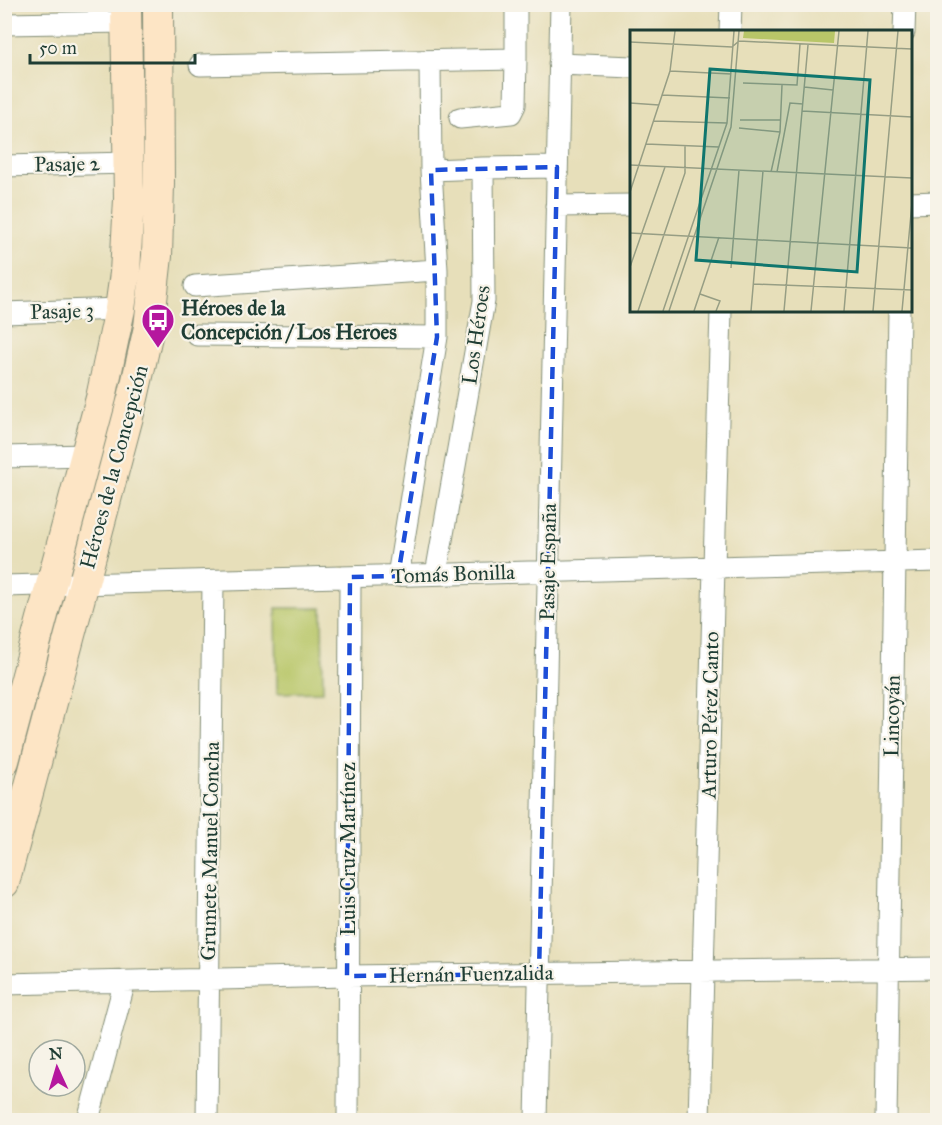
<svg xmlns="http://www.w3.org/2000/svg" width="942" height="1125" viewBox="0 0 942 1125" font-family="'IM FELL Great Primer',serif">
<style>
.green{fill:#b8c668;stroke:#6c824e;stroke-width:1.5}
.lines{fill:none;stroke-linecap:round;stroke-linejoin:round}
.street-casing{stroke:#838e77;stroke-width:23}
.secondary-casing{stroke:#838e77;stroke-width:32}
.street{stroke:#fff;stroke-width:21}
.secondary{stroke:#fde5c5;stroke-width:30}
.marked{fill:none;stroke:#1d4ed8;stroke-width:4.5;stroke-dasharray:12 8;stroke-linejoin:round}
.labels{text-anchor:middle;stroke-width:4.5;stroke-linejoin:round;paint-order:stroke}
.street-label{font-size:21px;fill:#1f3d34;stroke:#f7f3e8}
.poi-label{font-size:21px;font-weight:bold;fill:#1f3d34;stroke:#f7f3e8;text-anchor:start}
.inset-road{fill:none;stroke:#979e84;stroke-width:1.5}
.view{fill:#0f766e;fill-opacity:0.15;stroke:#0f766e;stroke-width:3}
.inset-edge{fill:none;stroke:#1f3d34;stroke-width:3}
</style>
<rect width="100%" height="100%" fill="#f7f3e8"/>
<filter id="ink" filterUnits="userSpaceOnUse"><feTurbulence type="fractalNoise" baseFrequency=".0167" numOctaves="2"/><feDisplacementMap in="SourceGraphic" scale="12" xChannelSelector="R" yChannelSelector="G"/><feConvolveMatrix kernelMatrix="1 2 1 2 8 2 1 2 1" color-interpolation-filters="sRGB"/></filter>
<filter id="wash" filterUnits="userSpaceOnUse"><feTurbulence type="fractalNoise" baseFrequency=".008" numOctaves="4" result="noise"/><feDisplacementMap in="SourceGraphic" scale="24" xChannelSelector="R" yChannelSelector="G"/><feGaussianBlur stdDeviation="1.35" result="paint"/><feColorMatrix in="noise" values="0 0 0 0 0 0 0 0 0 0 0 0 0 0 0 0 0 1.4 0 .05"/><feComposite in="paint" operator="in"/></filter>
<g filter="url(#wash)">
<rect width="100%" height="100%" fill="#e7dfba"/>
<!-- green -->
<path class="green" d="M276 608H322L323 692 277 693Z"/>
</g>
<g filter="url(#ink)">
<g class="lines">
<!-- street casing -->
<g class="street-casing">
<path id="street" d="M4 24 126 22
M730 32 731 4
M904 32 905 4
M559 64 632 67
M200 65 516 59V4
M460 118 511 113 515 105 516 59
M4 166 129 163
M431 170 483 168
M910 203 938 202
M556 206 632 205
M195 286 437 270
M4 313 120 309
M197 335 437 337
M4 457 86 455
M436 574 484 301 483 168 557 167
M398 576 437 337V270L431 170 430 61
M4 586 938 561
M4 984 347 976 938 968
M88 1120 125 981
M207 1120 213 581
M348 1120 350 577
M536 1120 561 4
M699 1120 721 310
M886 1120 899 310"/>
</g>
<!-- secondary casing -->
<g class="secondary-casing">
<path id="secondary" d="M4 761 101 398 120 309 125 273 129 199 126 4
M4 883 133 398 149 327 157 256 159 184 158 4"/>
</g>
<!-- street -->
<use href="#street" class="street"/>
<!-- secondary -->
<use href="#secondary" class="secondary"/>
</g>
</g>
<!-- marked area -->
<path class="marked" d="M557 167 539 974 347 976 350 577 398 576 437 337 431 170Z"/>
<!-- icons -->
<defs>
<g id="bus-pin" transform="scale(1.725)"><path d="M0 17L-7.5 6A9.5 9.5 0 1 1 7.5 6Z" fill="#b5179e" stroke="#f7f3e8"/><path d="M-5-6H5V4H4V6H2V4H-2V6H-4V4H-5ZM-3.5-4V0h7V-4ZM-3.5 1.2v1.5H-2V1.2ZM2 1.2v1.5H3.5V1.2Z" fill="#fff"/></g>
</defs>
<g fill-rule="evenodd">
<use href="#bus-pin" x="158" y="320"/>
</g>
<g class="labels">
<!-- street labels -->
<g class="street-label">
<text transform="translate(67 164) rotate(-1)" y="7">Pasaje 2</text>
<text transform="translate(62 311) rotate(-2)" y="7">Pasaje 3</text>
<text transform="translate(476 335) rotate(-82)" y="7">Los Héroes</text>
<text transform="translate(114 467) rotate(-75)" y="7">Héroes de la Concepción</text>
<text transform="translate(548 562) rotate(-89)" y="7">Pasaje España</text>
<text transform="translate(453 574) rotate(-2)" y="7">Tomás Bonilla</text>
<text transform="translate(710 715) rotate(-89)" y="7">Arturo Pérez Canto</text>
<text transform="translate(892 716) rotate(-89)" y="7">Lincoyán</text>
<text transform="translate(348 849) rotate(-90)" y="7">Luis Cruz Martínez</text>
<text transform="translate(210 851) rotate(-89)" y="7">Grumete Manuel Concha</text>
<text transform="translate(471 974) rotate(-1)" y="7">Hernán Fuenzalida</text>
</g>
<!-- poi labels -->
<g class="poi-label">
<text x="181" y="315">Héroes de la<tspan x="181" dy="24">Concepción / Los Heroes</tspan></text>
</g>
</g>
<!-- overview -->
<g transform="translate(630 30)">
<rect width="282" height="282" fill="#e7dfba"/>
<path d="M114 1H205L204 13 113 8Z" fill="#b8c668"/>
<path class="inset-road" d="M0 12 102 17 109 11 282 19M40 41 101 44M113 53 167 55 170 14M174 57 203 60M32 65 100 68M0 73 29 75M172 81 282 87M110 90H151M24 91 97 93M109 98 150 102M16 114 89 117M0 135 282 148M141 142 150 102 152 55M147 142 160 73 173 74M0 162 40 41 45 1M0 203 282 218M0 237 35 137M101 238 109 140M124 254 282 260M70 264 90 271 86 281M8 281 55 143V116M33 281 97 93 104 1M39 281 101 97 109 1M64 281 89 207M121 281 133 141M154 281 178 15M181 281 209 1M214 281 238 1M243 281 268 1M272 281 282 173"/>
<path class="view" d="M80 39 240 50 227 242 66 230Z"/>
<rect width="282" height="282" class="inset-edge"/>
</g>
<!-- margin -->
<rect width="942" height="1125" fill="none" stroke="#f7f3e8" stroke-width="24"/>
<!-- north arrow -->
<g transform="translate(57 1068) rotate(356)"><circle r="28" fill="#f7f3e8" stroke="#a1aaa0" stroke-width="1.5"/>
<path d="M0-4.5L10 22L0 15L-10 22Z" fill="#b5179e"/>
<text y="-9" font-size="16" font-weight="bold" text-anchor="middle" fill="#1f3d34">N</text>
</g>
<!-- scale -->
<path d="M30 54v9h165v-9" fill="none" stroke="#1f3d34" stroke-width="3"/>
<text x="39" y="54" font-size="18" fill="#1f3d34" stroke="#f7f3e8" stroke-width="4.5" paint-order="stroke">50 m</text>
</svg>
